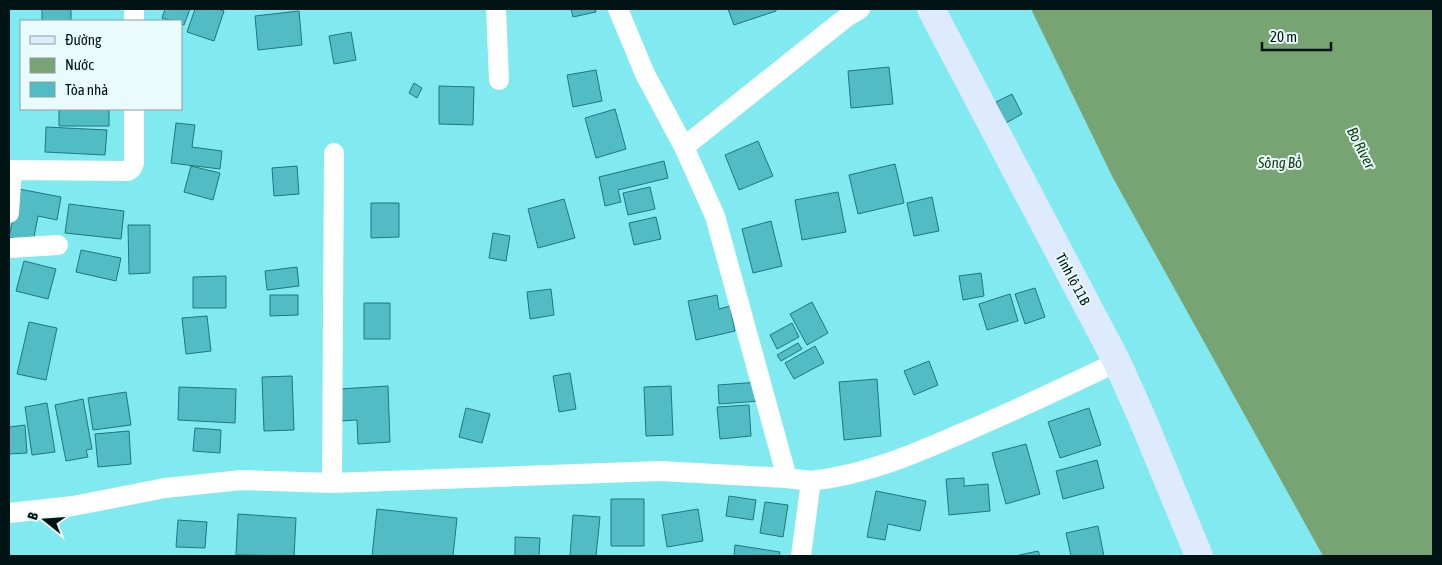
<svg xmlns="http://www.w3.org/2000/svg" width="1442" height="565" viewBox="0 0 1442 565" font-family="'Asap Condensed',sans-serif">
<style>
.water{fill:#78a372}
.building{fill:#51bcc3;stroke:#21767c}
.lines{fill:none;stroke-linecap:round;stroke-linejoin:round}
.street{stroke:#fff;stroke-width:20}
.secondary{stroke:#deeafe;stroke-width:28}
.labels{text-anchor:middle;stroke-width:4;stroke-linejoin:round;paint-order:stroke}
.street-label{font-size:14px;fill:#001315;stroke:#e9fbfc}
.water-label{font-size:15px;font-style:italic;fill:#113d0a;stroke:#e9fbfc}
</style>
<rect width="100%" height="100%" fill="#81eaf1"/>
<!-- water -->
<path class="water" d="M1031 9H1433V556H1323L1113 178Z"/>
<!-- building -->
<path class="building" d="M42 9H71V21H42Z
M165 9H190L184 25 181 24V21H173L162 18Z
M195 9H218L224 11 214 41 187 32Z
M571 9H595L596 12 573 17Z
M728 9H776V11L734 25Z
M299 11 302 45 258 50 255 16Z
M351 32 356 60 334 64 329 36Z
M889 67 893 104 851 108 848 71Z
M596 70 602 101 573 107 567 75Z
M414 83 422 88 417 98 409 93Z
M439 86 474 87 473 125 439 124Z
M1012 94 1022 114 1006 123 996 102Z
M59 109H109V126H59Z
M615 109 626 149 596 158 585 118Z
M176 123 195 125 192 147 222 151 220 169 171 163Z
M46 127 107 130 105 155 45 152Z
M758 141 773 176 739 190 725 155Z
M664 161 668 178 618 190 621 202 605 206 599 177Z
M895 164 904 203 858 214 849 175Z
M191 166 220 173 213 200 184 192Z
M297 166 299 194 274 196 272 168Z
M650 187 655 209 628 215 623 193Z
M19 189 61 197 57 220 38 216 33 242 9 237Z
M838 192 846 232 802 240 795 200Z
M932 197 939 231 914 236 907 203Z
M564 199 575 238 538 248 528 209Z
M371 203H399V237L371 238Z
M69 204 124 211 121 239 65 233Z
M656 217 661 239 634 245 629 223Z
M771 221 782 266 753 273 742 229Z
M128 225H150V273L129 274Z
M493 233 510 236 506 261 489 258Z
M81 250 121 258 116 281 76 272Z
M24 261 56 269 48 299 16 291Z
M297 267 299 286 267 290 265 271Z
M981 273 984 296 963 300 959 276Z
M226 276V308H193V277Z
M1035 288 1045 317 1025 324 1015 294Z
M551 289 554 315 530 319 527 292Z
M1010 294 1018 321 987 330 979 304Z
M270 295H298V315L270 316Z
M717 295 719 309 730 306 735 331 696 340 688 301Z
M812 302 828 333 807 345 790 314Z
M364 303H390V339H364Z
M207 316 211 351 186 354 182 318Z
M29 322 57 328 46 380 17 374Z
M792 323 799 337 777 349 770 335Z
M798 343 802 349 781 361 777 355Z
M815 346 824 363 794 379 785 363Z
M929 361 938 385 914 395 904 371Z
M570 373 576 409 559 412 553 376Z
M292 376 294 430 264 431 262 377Z
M877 379 881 436 844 440 839 382Z
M759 382 760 401 719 404 718 385Z
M388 386 390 442 358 444 357 420 341 421 339 389Z
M671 386 673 435 646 436 644 387Z
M179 387 236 389 235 423 178 420Z
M126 392 131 425 93 430 88 398Z
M83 399 92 449 86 450 88 457 66 461 55 405Z
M47 403 55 452 32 455 25 407Z
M749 405 751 436 720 439 717 407Z
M466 408 490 414 482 443 459 437Z
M1089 408 1101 445 1060 458 1048 422Z
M25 425 27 453 9 454V427Z
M195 428 221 430 220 453 193 451Z
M129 431 131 464 98 467 95 434Z
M1026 444 1040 494 1006 504 992 453Z
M1097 460 1104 488 1063 499 1056 471Z
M964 478V486L988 484 990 511 949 515 946 479Z
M876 491 926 501 920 531 888 524 885 540 867 537Z
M729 496 756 500 753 520 726 516Z
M611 499H644V546H611Z
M765 502 788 505 783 537 760 533Z
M377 509 457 518 453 556H372Z
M698 509 703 541 667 547 662 515Z
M238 514 296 518 294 556 236 555Z
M573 515 600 517 596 556H570Z
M178 520 207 522 205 548 176 547Z
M1098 526 1104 556H1071L1066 533Z
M515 537 540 538 539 556H515Z
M735 545 780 552 779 556H734Z
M1038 551 1040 556H1015Z"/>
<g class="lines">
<!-- street -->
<path class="street" d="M134 9V21
M496 9 499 80
M618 9 645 74 684 147 715 216 787 478
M684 147 848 16 860 9
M9 170 128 171 132 168 134 163V109
M9 213 12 170
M9 248 58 245
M332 483 334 153
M9 513 73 506 165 488 242 480 332 483 660 471 787 478 811 481
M801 556 811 481C866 475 917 453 967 431 1018 409 1067 386 1117 362"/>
<!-- secondary -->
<path class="secondary" d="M931 9 1117 362 1142 418 1199 556"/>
</g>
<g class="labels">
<!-- street labels -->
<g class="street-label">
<text transform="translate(1073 279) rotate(62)" y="5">Tỉnh lộ 11B</text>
</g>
<!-- water labels -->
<g class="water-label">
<text transform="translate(1361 148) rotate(63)" y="5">Bo River</text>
<text x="1280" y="168">Sông Bồ</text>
</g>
</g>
<!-- border -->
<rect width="1442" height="565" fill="none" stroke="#001315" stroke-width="20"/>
<!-- legend -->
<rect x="20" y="20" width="162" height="90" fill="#e9fbfc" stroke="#8c9ea0"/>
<rect x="30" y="36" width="25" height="8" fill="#deeafe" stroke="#8c9ea0"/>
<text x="65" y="45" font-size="15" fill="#001315">Đường</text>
<rect x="30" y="58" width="25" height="15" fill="#78a372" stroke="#8c9ea0"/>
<text x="65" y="70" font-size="15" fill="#001315">Nước</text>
<rect x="30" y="82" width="25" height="15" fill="#51bcc3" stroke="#8c9ea0"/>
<text x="65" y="95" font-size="15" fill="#001315">Tòa nhà</text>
<!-- north arrow -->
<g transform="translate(45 520) rotate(287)" stroke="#e9fbfc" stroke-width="4" paint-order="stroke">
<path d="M0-4L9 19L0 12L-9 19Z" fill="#001315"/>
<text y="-8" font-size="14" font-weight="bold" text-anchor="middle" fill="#001315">B</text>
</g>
<!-- scale -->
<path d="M1262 42v8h69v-8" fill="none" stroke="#001315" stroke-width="2.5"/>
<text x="1270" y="42" font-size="15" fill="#001315" stroke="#e9fbfc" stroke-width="4" paint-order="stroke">20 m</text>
</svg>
